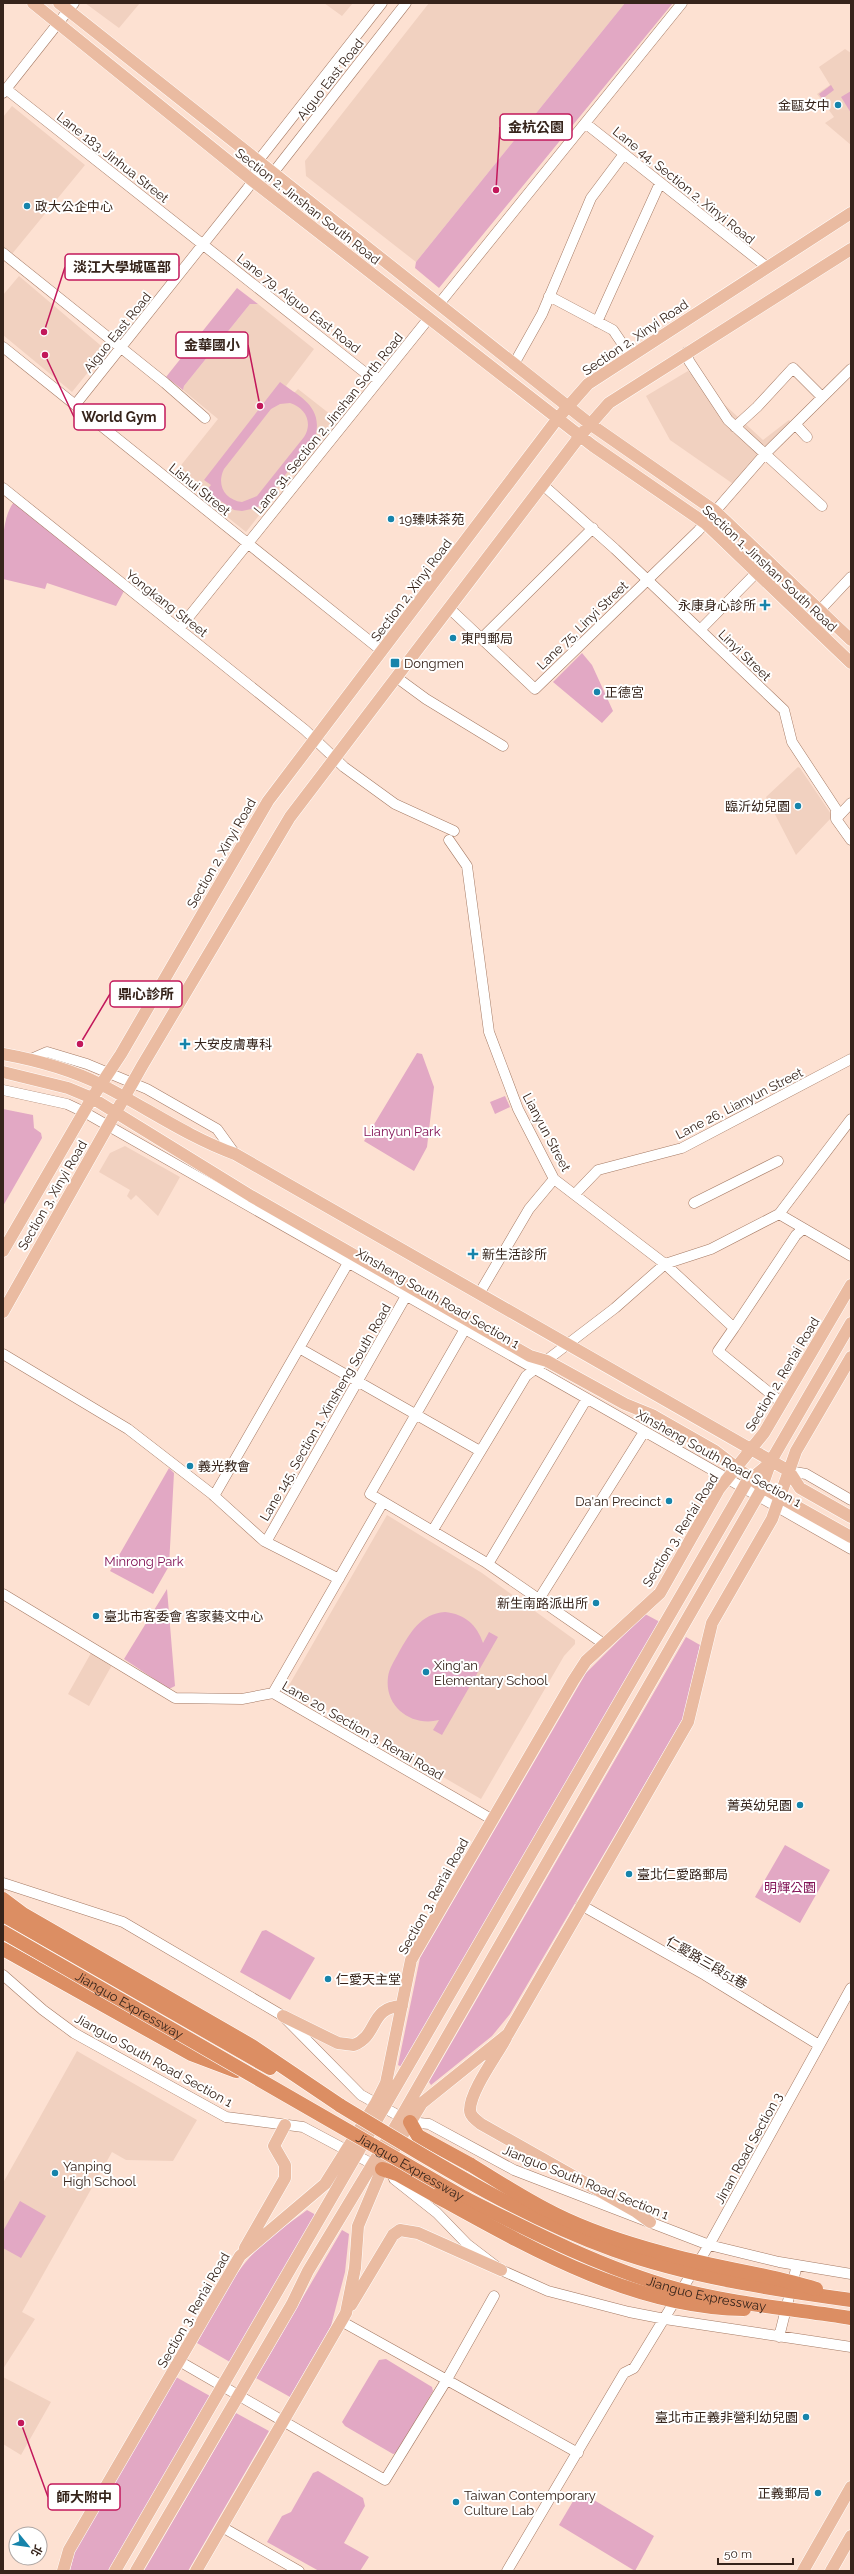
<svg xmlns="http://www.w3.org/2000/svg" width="854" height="2574" viewBox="0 0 854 2574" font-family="Raleway,'Noto Sans TC',sans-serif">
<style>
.built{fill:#f1d1c0}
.green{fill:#e2a8c4;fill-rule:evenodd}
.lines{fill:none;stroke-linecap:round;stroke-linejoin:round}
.minor-casing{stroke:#a57a64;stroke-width:11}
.major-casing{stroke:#fff;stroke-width:13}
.highway-casing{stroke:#fff;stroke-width:15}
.minor{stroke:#fff;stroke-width:10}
.major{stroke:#eabba1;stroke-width:12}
.highway{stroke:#dc8e63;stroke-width:14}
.highway-bridge-casing{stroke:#fff;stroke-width:15;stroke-linecap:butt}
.highway-bridge{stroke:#dc8e63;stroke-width:14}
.poi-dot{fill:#1684ab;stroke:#fff;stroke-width:1.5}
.labels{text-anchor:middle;stroke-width:4;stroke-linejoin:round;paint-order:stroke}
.street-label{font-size:13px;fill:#36241b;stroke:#fff}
.poi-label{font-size:13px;fill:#36241b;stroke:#fff;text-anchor:start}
.park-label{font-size:13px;fill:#821557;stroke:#fff}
.leader{fill:none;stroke:#c2185b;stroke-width:1.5}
.callout-dot{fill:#c2185b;stroke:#fff;stroke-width:1.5}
.callout{fill:#fff;stroke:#c2185b;stroke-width:1.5}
.callout-label{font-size:14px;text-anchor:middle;font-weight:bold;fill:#36241b}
</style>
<rect width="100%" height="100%" fill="#fde1d2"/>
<!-- built -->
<path class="built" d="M85 3H140L119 28Z
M324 3H353L342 16Z
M429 3H625L416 262 306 176 305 161Z
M845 49 851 53V145L825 123 834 117 817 94 830 85 819 67Z
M12 106 85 165 12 254 3 247V117Z
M19 276 106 350 72 392 3 335V295Z
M250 304H258L314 349 286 386 294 393 298 389 335 418 246 532 174 474 218 419 183 390 184 386Z
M688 371 763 440 789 420 796 430 739 488 670 440 646 396Z
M798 767 800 768 831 814V818L796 855 766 797Z
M125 1146 180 1177 158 1216 136 1195 131 1200 127 1196 130 1190 99 1172 110 1153Z
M387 1515 482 1573 575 1640V1644L564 1656 481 1799 288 1687Z
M91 1653 112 1665 89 1706 68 1694Z
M77 2051 197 2120 173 2161 126 2160 112 2152 22 2312 35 2319 3 2369V2183Z
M3 2377 51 2402 21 2455 3 2444Z"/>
<!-- green -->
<path class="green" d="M625 3H673L439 288 415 268 416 262Z
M831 85 834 90 822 99 819 94Z
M851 91V113L841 97Z
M237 288 258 304H250L184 386 183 390 166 377Z
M280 382C298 396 322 405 316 434L264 503 256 508 242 511 234 510 206 491 211 485 204 480ZM290 403C306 408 313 423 304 437L257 496 242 502C225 500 216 485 224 469L271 409 280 404Z
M14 502 124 591 116 606 47 583 45 589 3 579C3 556 0 519 14 502Z
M582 653 592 665 613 711 602 723 553 682Z
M417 1053 422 1054 434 1087 427 1147 414 1171 364 1141Z
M505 1096 510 1107 495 1114 490 1102Z
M3 1109 33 1115 34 1128 41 1133 42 1138 3 1206Z
M169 1468 174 1473 169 1566 153 1594 110 1571Z
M167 1589 175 1686 169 1689 124 1659Z
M445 1612C465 1614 477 1625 483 1643L489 1632 498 1637 442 1735 433 1730 439 1720C412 1727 384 1707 388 1677 389 1668 395 1660 399 1652 411 1632 420 1614 445 1612Z
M645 1614 660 1622 402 2067 398 2065 420 1958 586 1673Z
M686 1637 700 1645 683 1718 670 1741 510 2014 492 2036 431 2085 429 2082Z
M785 1845 830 1870 800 1923 755 1897Z
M266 1930 315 1958 290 2000 240 1972 262 1931Z
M20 2201 46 2216 21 2258 3 2248V2231Z
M307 2210 316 2215 230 2362 197 2343C213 2314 228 2282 250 2257 266 2239 287 2225 307 2210Z
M342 2230 349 2234 345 2272 331 2326 290 2397 256 2378Z
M386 2359 432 2387 433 2391 397 2453 393 2454 345 2426 342 2422 379 2360Z
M176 2377 210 2396 108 2571H70L75 2550Z
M236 2413 269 2431 188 2571H144Z
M318 2471 363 2498 365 2506 344 2543 369 2557 360 2571H319L267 2542 282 2516 291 2512 313 2473Z
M579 2491 654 2536 635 2571 559 2525Z"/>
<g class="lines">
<!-- minor casing -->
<g class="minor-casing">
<path id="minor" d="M6 89 368 375 380 379
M3 93 74 3
M585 123 767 267
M253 181 273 173 406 3
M3 253 165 383 205 418
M549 296 613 330 630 355
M439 304 682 3
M597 322 660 183
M3 347 382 651
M687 352 689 361 728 420 822 506
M514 364 542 314 591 198 624 154
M75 405 247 189 253 181 258 161 382 3
M796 425 807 437
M735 427 757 407 793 368 822 397
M543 485 615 549 784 710 792 742 836 809V819L851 840
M3 488 305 730 344 767 395 804 454 831
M449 608 535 689 698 531 764 455 851 369
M820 610 851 577
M179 629 429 318
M700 630 757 572
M482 638 593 528
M396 677 426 699 503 746
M836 819 851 803
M449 840 467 866 489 1032 518 1109 554 1179 665 1264 734 1328 718 1351 782 1403
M31 1059 47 1052 87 1064 147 1089 217 1129 235 1154
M3 1090 67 1104 84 1112 851 1549
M575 1194 598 1170 682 1148 851 1059
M694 1203 778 1161
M779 1214 851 1256
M479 1294 529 1209 554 1179
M734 1328 796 1235 803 1229
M465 1329 370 1494 485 1562 604 1644
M299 1348 480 1451
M3 1354 128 1429 212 1494 264 1541 339 1579
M789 1471 806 1474 851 1500
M214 1496 348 1263
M433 1530 526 1376 615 1308 665 1264 711 1249 779 1214 851 1119
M266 1542 406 1296
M488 1564 586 1400
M3 1594 175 1698 242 1699 273 1693 493 1820
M539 1599 644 1432
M273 1693 383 1502
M3 1883 123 1922 283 2016 361 2095 410 2122 429 2124 514 2170 709 2245 779 2262 851 2274
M581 1905 705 1975 819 2045
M3 1975 43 2010 74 2033 226 2117 303 2127 380 2168
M394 2179 437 2213 467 2244 501 2270 548 2291 629 2312 665 2319 851 2347
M341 2321 578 2453
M779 2337 797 2265
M179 2361 385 2480 446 2381 494 2296
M222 2527 299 2571
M507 2571 624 2373 634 2368 709 2245 851 1988"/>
</g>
<!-- major casing -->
<g class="major-casing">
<path id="major" d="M33 3 253 181 593 446 705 523 851 663
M59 3 590 424 715 511 851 640
M3 1054C36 1060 72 1070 102 1085 147 1108 188 1137 235 1154L789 1471 800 1488 851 1517
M3 1072 68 1088 92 1098 251 1196 530 1356 547 1361 625 1404 652 1415 715 1451 762 1487 851 1537
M3 1251 92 1098 121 1054 268 801 558 418 588 384 851 213
M3 1312 142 1066 290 817 580 436 609 403 851 249
M283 2016 338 2043 354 2045C379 2035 369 2007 402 2006
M506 2038C497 2055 470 2091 470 2110 470 2116 476 2120 481 2124L635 2211 650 2222
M245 2248 285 2178V2165L274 2146 285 2125
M351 2305 393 2235 400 2230 418 2233 501 2270
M63 2571 69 2550 240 2256 325 2184 376 2103 386 2083 411 1960 573 1681 586 1661 660 1593 719 1489 764 1433 851 1285
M115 2571 737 1499 746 1483 770 1463
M136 2571 292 2304 308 2271 401 2117 760 1492 771 1461 851 1323
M196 2571 346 2313 355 2268 358 2226 382 2169 422 2103 508 2034 688 1722 712 1623 772 1519 796 1451 851 1357
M803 2571 851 2487
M831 2571 851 2536"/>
</g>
<!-- highway casing -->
<g class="highway-casing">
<path id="highway" d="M3 1899 23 1914 252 2046 341 2106
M3 1915 270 2068
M3 1949 191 2054 236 2071
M410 2122 418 2136 471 2165
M382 2169 397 2174 436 2196"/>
</g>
<!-- minor -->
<use href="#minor" class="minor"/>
<!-- major -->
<use href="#major" class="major"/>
<!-- highway -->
<use href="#highway" class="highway"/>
<!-- highway-bridge casing -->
<g class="highway-bridge-casing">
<g id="highway-bridge">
<path id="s1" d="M3 1932 463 2197C532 2232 602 2268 677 2289 734 2304 793 2309 851 2318"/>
<path d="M341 2106C429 2159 517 2215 614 2250 690 2277 771 2289 851 2300"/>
<path d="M471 2165C499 2182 526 2200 555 2214 589 2231 626 2243 663 2253 714 2268 766 2273 816 2289"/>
<path d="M436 2196C530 2248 634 2308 744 2309"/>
</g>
</g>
<!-- highway-bridge -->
<use href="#highway-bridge" class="highway-bridge"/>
</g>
<!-- markers -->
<g class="poi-dot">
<circle cx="838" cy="105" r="4"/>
<circle cx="27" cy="206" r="4"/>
<circle cx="391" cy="519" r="4"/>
<path d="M763 599h4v4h4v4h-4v4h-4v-4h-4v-4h4z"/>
<circle cx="453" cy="638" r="4"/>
<rect x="390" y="658" width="10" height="10" rx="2"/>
<circle cx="597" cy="692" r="4"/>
<circle cx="798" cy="806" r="4"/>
<path d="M183 1038h4v4h4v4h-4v4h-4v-4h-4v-4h4z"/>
<path d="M471 1248h4v4h4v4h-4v4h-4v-4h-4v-4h4z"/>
<circle cx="190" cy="1466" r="4"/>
<circle cx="669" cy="1501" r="4"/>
<circle cx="596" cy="1603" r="4"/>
<circle cx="96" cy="1616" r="4"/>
<circle cx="426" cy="1672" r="4"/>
<circle cx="800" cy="1805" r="4"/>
<circle cx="629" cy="1874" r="4"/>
<circle cx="328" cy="1979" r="4"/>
<circle cx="55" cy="2173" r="4"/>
<circle cx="806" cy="2417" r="4"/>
<circle cx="818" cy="2493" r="4"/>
<circle cx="456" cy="2502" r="4"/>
</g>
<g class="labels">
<!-- street labels -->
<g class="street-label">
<text transform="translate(330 79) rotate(-52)" y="5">Aiguo East Road</text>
<text transform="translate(113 157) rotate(38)" y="5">Lane 183, Jinhua Street</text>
<text transform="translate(684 185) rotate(39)" y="5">Lane 44, Section 2, Xinyi Road</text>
<text transform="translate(308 206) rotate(38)" y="5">Section 2, Jinshan South Road</text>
<text transform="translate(299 303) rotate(38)" y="5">Lane 79, Aiguo East Road</text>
<text transform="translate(117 332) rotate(-51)" y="5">Aiguo East Road</text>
<text transform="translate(635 337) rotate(-34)" y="5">Section 2, Xinyi Road</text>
<text transform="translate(328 423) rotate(-51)" y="5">Lane 31, Section 2, Jinshan Sorth Road</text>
<text transform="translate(200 489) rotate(39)" y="5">Lishui Street</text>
<text transform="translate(770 568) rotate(43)" y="5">Section 1, Jinshan South Road</text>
<text transform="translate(411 590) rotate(-53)" y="5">Section 2, Xinyi Road</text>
<text transform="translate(167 603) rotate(38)" y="5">Yongkang Street</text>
<text transform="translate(582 625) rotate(-44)" y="5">Lane 75, Linyi Street</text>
<text transform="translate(745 655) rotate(44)" y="5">Linyi Street</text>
<text transform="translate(221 853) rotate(-60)" y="5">Section 2, Xinyi Road</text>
<text transform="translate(739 1103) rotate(-27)" y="5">Lane 26, Lianyun Street</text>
<text transform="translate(547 1132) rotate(62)" y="5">Lianyun Street</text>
<text transform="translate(52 1195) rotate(-60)" y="5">Section 3, Xinyi Road</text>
<text transform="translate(438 1298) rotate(30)" y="5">Xinsheng South Road Section 1</text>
<text transform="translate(782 1374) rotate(-59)" y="5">Section 2, Ren’ai Road</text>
<text transform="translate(325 1412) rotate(-60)" y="5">Lane 145, Section 1, Xinsheng South Road</text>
<text transform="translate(719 1458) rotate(29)" y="5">Xinsheng South Road Section 1</text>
<text transform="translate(680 1530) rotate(-58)" y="5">Section 3, Ren’ai Road</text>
<text transform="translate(363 1730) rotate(30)" y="5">Lane 20, Section 3, Renai Road</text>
<text transform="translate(433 1896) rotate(-61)" y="5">Section 3, Ren’ai Road</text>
<text transform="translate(707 1962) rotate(30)" y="5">仁愛路三段51巷</text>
<text dy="5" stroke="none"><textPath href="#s1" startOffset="146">Jianguo Expressway</textPath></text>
<text transform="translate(154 2060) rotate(29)" y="5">Jianguo South Road Section 1</text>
<text transform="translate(748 2148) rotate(-61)" y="5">Jinan Road Section 3</text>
<text dy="5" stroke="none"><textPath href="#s1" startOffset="470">Jianguo Expressway</textPath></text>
<text transform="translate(586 2182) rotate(22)" y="5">Jianguo South Road Section 1</text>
<text dy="5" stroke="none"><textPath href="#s1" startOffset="794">Jianguo Expressway</textPath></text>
<text transform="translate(193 2310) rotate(-60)" y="5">Section 3, Ren’ai Road</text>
</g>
<!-- poi labels -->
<g class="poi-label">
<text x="830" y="110" text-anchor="end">金甌女中</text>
<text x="35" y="211">政大公企中心</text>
<text x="399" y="524">19臻味茶苑</text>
<text x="756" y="610" text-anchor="end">永康身心診所</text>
<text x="461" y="643">東門郵局</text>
<text x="404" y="668">Dongmen</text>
<text x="605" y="697">正德宮</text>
<text x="790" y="811" text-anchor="end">臨沂幼兒園</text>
<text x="194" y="1049">大安皮膚專科</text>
<text x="482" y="1259">新生活診所</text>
<text x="198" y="1471">義光教會</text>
<text x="661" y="1506" text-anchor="end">Da'an Precinct</text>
<text x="588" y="1608" text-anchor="end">新生南路派出所</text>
<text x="104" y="1621">臺北市客委會 客家藝文中心</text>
<text x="434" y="1670">Xing'an<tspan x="434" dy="15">Elementary School</tspan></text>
<text x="792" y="1810" text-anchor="end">菁英幼兒園</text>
<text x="637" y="1879">臺北仁愛路郵局</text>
<text x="336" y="1984">仁愛天主堂</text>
<text x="63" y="2171">Yanping<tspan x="63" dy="15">High School</tspan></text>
<text x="798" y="2422" text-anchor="end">臺北市正義非營利幼兒園</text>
<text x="810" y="2498" text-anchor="end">正義郵局</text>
<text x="464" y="2500">Taiwan Contemporary<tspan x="464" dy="15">Culture Lab</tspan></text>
</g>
<!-- park labels -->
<g class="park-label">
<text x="402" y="1136">Lianyun Park</text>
<text x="144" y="1566">Minrong Park</text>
<text x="790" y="1892">明輝公園</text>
</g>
</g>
<!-- callouts -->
<path class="leader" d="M496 190L500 127M44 332L65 267M260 406L248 345M45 355L74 417M80 1044L110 994M21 2423L48 2497"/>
<g class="callout-dot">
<circle cx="496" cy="190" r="4"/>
<circle cx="44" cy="332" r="4"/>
<circle cx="260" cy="406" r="4"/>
<circle cx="45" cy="355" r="4"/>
<circle cx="80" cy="1044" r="4"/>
<circle cx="21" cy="2423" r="4"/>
</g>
<g class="callout">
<rect x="500" y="114" width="72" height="26" rx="4"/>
<rect x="65" y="254" width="114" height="26" rx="4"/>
<rect x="176" y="332" width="72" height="26" rx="4"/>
<rect x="74" y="404" width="91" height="26" rx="4"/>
<rect x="110" y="981" width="72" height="26" rx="4"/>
<rect x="48" y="2484" width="72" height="26" rx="4"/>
</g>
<g class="callout-label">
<text x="536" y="132">金杭公園</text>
<text x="122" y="272">淡江大學城區部</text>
<text x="212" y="350">金華國小</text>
<text x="119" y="422">World Gym</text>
<text x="146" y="999">鼎心診所</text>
<text x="84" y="2502">師大附中</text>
</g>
<!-- border -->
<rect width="854" height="2574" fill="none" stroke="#36241b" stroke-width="8"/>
<!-- north arrow -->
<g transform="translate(28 2546) rotate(119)"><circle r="19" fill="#ffffff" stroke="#afa7a4"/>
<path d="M0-3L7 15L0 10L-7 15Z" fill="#1684ab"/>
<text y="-6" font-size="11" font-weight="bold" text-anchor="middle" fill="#36241b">北</text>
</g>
<!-- scale -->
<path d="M718 2558v6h75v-6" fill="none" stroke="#36241b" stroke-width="2"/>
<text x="724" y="2558" font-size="12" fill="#36241b" stroke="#ffffff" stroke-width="3" paint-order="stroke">50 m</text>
</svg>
